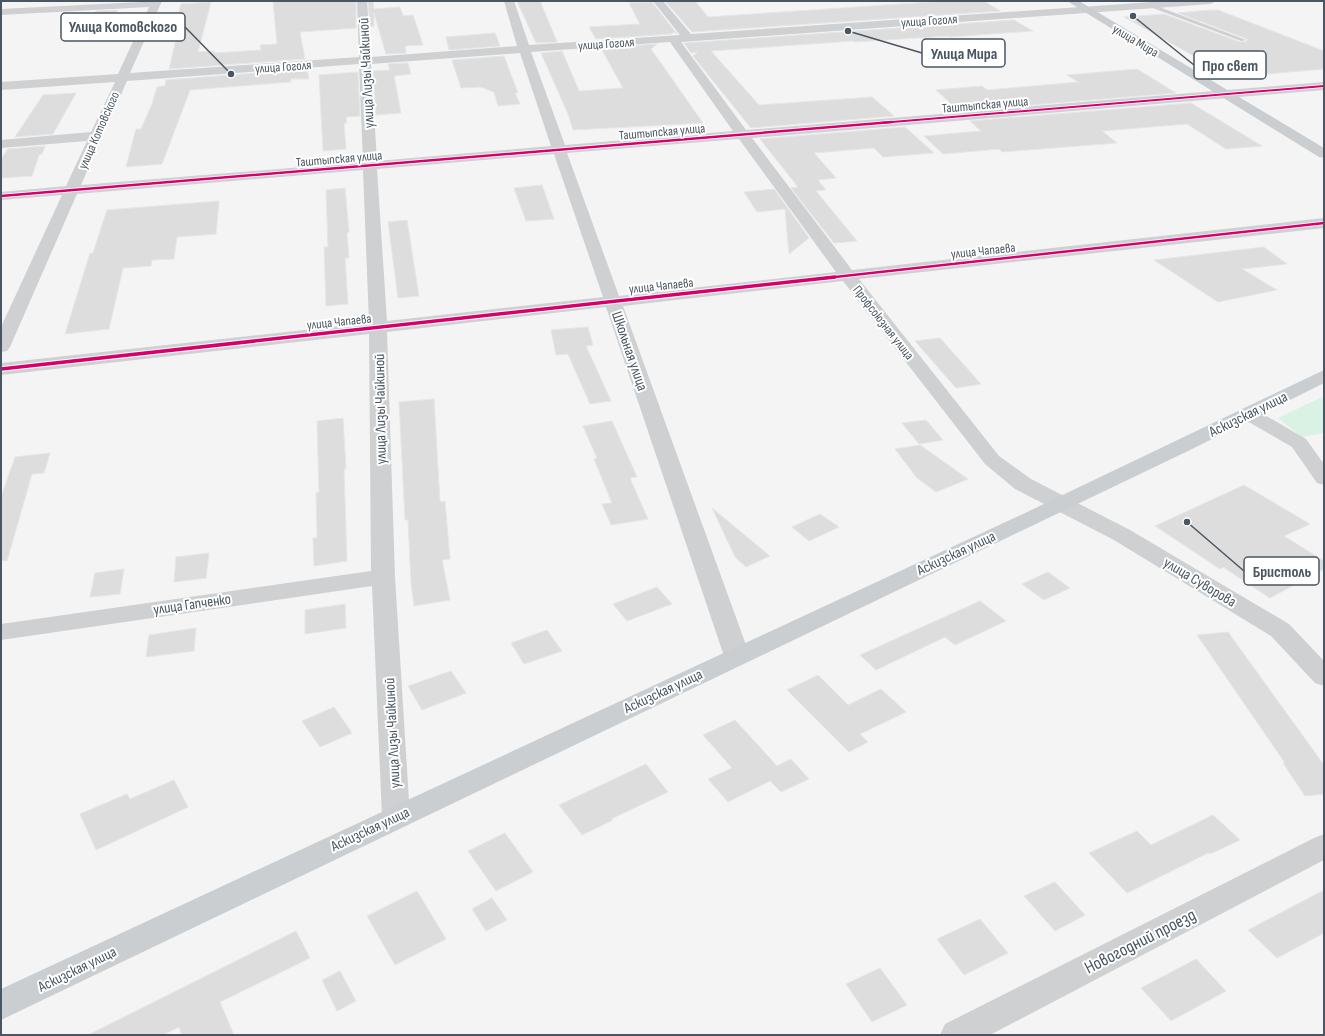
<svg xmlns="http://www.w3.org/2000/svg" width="1325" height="1036" viewBox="0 0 1325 1036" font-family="'Sofia Sans Condensed',sans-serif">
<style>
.green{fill:#d9f2e3}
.building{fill:#ddddde;stroke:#e5e6e7}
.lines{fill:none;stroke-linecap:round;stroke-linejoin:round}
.service{fill:#ced0d2;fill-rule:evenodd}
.minor{fill:#ced0d2;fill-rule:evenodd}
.primary{fill:#caced1;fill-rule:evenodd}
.cycleway-far2-casing{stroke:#fff;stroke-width:3.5}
.cycleway-far1-casing{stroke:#fff;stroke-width:4}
.cycleway-casing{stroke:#fff;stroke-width:5.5}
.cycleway-far2{stroke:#d6006c;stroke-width:2}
.cycleway-far1{stroke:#d6006c;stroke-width:2.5}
.cycleway{stroke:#d6006c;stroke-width:3.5}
.labels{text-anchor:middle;stroke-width:4;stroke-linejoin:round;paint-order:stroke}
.far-street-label{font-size:13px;fill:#4a5661;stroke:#fff}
.street-label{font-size:15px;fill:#4a5661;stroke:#fff}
.near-street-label{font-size:18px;fill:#4a5661;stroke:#fff}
.leader{fill:none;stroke:#4a5661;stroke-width:1.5}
.callout-dot{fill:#4a5661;stroke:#fff;stroke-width:1.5}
.callout{fill:#fff;stroke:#4a5661;stroke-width:1.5}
.callout-label{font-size:16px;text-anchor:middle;font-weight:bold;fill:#4a5661}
</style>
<rect width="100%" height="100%" fill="#f4f4f4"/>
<!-- green -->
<path class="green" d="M1324 396V433L1302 437 1278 418Z"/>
<!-- building -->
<path class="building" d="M273 1H356V28L300 32 305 59 169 69 178 31H174L181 4 211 2 198 52 215 51 214 53 261 50 260 45 277 44Z
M368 1H373L374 9 400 7 403 16 413 15 423 45 405 46 406 53 386 54 374 13V26L370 27Z
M517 1H540L557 42 536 43Z
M665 1H695L708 17 945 1H984L1000 11 692 32Z
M652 2 677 34 674 32 671 34 596 39 589 27 640 24 629 3Z
M117 10 110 32 88 34 96 11Z
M1211 10H1218L1324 51V69L1232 77 1124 17 1164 14 1240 42 1247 41V39L1178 13Z
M1014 20 1033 31 950 37 948 36 855 42 853 41 711 51 759 105 872 97 894 116 751 128 693 56 698 52 691 53 684 43Z
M495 33 500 46 449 50 446 37Z
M657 44 651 49 703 123 573 130 568 114 541 53 562 51 579 91 623 88 601 48Z
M504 56 518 93H515L520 104 498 106 494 92 481 87 461 88 452 60Z
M408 63 411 74 394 76 401 113 376 115 373 71 390 70 388 64Z
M307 69 309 79H291V82L190 90 162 164 126 167 136 129H141L152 104 157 87 165 86 166 80Z
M1137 69 1176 93 959 111 936 90 982 86 987 90 1078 82 1067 75Z
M358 72 360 116 346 117 347 123H344L346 149 323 151 319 75Z
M76 93 53 134 15 137 43 95Z
M1191 103 1262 146 1226 149 1187 124 1102 131 1117 143 1002 152 999 149 943 154 924 136 981 131 970 121Z
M905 127 934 153 883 157 874 148 814 153 836 178 818 180 826 190 816 191 857 241 834 243 791 188 798 187 760 139Z
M45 146 42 154 39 155 32 176 1 178V159L8 149Z
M542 185 554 219 526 221 514 188Z
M345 188 349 232 347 233 349 258H345L348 304 326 306 324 247H328L326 190Z
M774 189 809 238 789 254 785 209 757 212 744 192Z
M219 201 216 234 177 237 174 259 152 260 151 266 123 268 109 329 65 334 90 253H93L107 210Z
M407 220 419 296 398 298 388 222Z
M1264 247 1287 264 1242 269 1277 290 1218 302 1154 260Z
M588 327 593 345 586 346 611 401 590 404 568 354 556 355 551 330Z
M940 338 981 384 956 388 915 341Z
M434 399 440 502 445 501 450 559 442 560 450 600 414 606 411 583 408 520H405L399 402Z
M343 418 346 469H344L347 561 314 566 313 538H317L316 493 319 492 317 421Z
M926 420 943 440 919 444 902 423Z
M612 421 637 477 630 478 648 519 611 525 602 504 612 503 594 459 597 458 583 426Z
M920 445 968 479 936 492 917 478 895 449Z
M50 453 44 473 32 474 7 561 1 560V497L15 457Z
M1244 485 1310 524 1284 536 1324 561V569L1270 598 1223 567 1220 569 1155 526Z
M712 508 770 556 746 567 735 557Z
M820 514 839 527 809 541 792 527Z
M209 553 206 578 174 582 176 557Z
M124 569 120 594 90 597 95 573Z
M1048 572 1070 588 1044 600 1022 584Z
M657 587 672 604 627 621 613 604Z
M980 601 1006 621 955 645 945 637 876 670 860 655Z
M345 604 346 628 305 634V610Z
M196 628 194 651 146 657 149 635Z
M547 630 562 651 524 664 511 643Z
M1228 632 1324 765V794L1305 796 1283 763H1285L1197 635Z
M451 671 466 693 422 710 408 686Z
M818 675 848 705 881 689 906 712 860 734 868 742 849 752 787 690Z
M334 707 352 733 320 747 302 721Z
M735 720 777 766 791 759 809 779 781 792 770 781 728 802 708 779 732 768 703 735Z
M646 764 668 792 611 819 613 820 582 835 559 805Z
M174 780 188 807 96 850 80 814 127 794 130 799Z
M1213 815 1240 840 1210 854 1208 853 1127 893 1089 853 1137 831 1151 845Z
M505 833 533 872 496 891 468 851Z
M1055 882 1085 915 1055 931 1024 896Z
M1324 890V933L1277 958 1248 930Z
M417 891 446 939 395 965 367 916Z
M492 898 507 920 486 931 472 909Z
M980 919 1008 953 964 975 937 939Z
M296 931 310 958 220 1002 234 1035H182L179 1027 163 1035H88Z
M1196 959 1226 991 1171 1021 1141 988Z
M880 968 907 1005 872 1022 846 984Z
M340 971 356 1001 337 1011 322 980Z"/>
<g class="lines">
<!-- service -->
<path class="service" d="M1150 5H1154L1246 40 1241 41 1150 7Z"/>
<!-- minor -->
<path class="minor" d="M162 1 130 73 359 57 357 1H367L371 57 517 46 504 1H514L529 45 680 35 653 1H663L691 34 1166 1H1216L1211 4 681 42 746 130 1324 82V90L752 138 852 270 1324 218V228L859 279 999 456 1031 479 1130 530 1289 624 1324 661V686L1315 683 1271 636 1114 540 1015 489 985 464 843 281 623 306 750 656 746 662 737 665 728 662 724 656 606 307 387 332 395 577 410 817 406 825 396 828 386 825 382 817 372 586 1 640V624L371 571 369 334 1 375V363L369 323 363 170 77 194 10 347 7 351 1 352V327L62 195 1 200V192L66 186 87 141 1 148V140L91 132 115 82 1 90V82L118 74 149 7 1 15V9ZM670 42 733 131 565 145 531 52ZM520 53 551 146 377 161 371 64ZM359 64 363 162 81 185 127 81ZM739 139 836 272 619 296 567 153ZM554 154 603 297 387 321 377 169Z
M1249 408 1256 410 1306 439 1324 464V485L1317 483 1292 447 1242 418 1239 414 1242 410Z
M1324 834V860L990 1035H940L945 1024 1314 838Z"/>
<!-- primary -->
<path class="primary" d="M1067 1H1079L1324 148V158L1319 157Z
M1324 370V383L1186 452 1 1020V989L1025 513Z"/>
<!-- cycleway-far2 casing -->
<g class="cycleway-far2-casing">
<path id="cycleway-far2" d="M880 123 1324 86"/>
</g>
<!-- cycleway-far1 casing -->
<g class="cycleway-far1-casing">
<path id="cycleway-far1" d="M1 196 892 122
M826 278 1324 223"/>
</g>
<!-- cycleway casing -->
<g class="cycleway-casing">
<path id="cycleway" d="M1 369 835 277"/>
</g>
<!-- cycleway-far2 -->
<use href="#cycleway-far2" class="cycleway-far2"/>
<!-- cycleway-far1 -->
<use href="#cycleway-far1" class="cycleway-far1"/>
<!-- cycleway -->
<use href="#cycleway" class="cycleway"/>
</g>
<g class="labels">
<!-- far-street labels -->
<g class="far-street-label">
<text transform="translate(929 20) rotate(-4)" y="5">улица Гоголя</text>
<text transform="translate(1136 40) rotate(31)" y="5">улица Мира</text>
<text transform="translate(606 43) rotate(-4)" y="5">улица Гоголя</text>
<text transform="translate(283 66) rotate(-4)" y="5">улица Гоголя</text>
<text transform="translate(985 104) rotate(-5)" y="5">Таштыпская улица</text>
<text transform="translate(98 130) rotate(-66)" y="5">улица Котовского</text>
<text transform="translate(662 131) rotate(-5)" y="5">Таштыпская улица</text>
<text transform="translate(339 158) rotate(-5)" y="5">Таштыпская улица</text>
<text transform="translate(983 250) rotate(-6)" y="5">улица Чапаева</text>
<text transform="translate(661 285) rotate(-6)" y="5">улица Чапаева</text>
<text transform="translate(339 321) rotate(-6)" y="5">улица Чапаева</text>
<text transform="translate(884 322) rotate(52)" y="5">Профсоюзная улица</text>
</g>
<!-- street labels -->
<g class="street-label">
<text transform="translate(366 73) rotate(-93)" y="5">улица Лизы Чайкиной</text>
<text transform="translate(630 351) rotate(71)" y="5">Школьная улица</text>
<text transform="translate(380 409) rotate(-91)" y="5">улица Лизы Чайкиной</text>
<text transform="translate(1248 414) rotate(-26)" y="5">Аскизская улица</text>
<text transform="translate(956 553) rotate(-25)" y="5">Аскизская улица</text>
<text transform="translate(1200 582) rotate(31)" y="5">улица Суворова</text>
<text transform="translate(192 604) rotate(-8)" y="5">улица Гапченко</text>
<text transform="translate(663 691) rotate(-25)" y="5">Аскизская улица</text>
<text transform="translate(392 733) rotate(-93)" y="5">улица Лизы Чайкиной</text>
<text transform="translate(370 829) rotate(-25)" y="5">Аскизская улица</text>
<text transform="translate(77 969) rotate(-26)" y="5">Аскизская улица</text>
</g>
<!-- near-street labels -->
<g class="near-street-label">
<text transform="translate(1140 941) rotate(-27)" y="6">Новогодний проезд</text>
</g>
</g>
<!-- callouts -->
<path class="leader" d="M231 74L185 27M848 31L922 53M1133 16L1194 65M1187 522L1244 571"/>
<g class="callout-dot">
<circle cx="231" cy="74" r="4"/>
<circle cx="848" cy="31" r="4"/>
<circle cx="1133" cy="16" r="4"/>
<circle cx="1187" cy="522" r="4"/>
</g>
<g class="callout">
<rect x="61" y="13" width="124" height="28" rx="4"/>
<rect x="922" y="39" width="83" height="28" rx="4"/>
<rect x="1194" y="51" width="72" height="28" rx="4"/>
<rect x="1244" y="557" width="75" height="28" rx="4"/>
</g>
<g class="callout-label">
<text x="123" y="32">Улица Котовского</text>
<text x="964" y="59">Улица Мира</text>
<text x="1230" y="71">Про свет</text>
<text x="1282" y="577">Бристоль</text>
</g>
<!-- border -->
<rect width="1325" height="1036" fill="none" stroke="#4a5661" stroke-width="4"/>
</svg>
